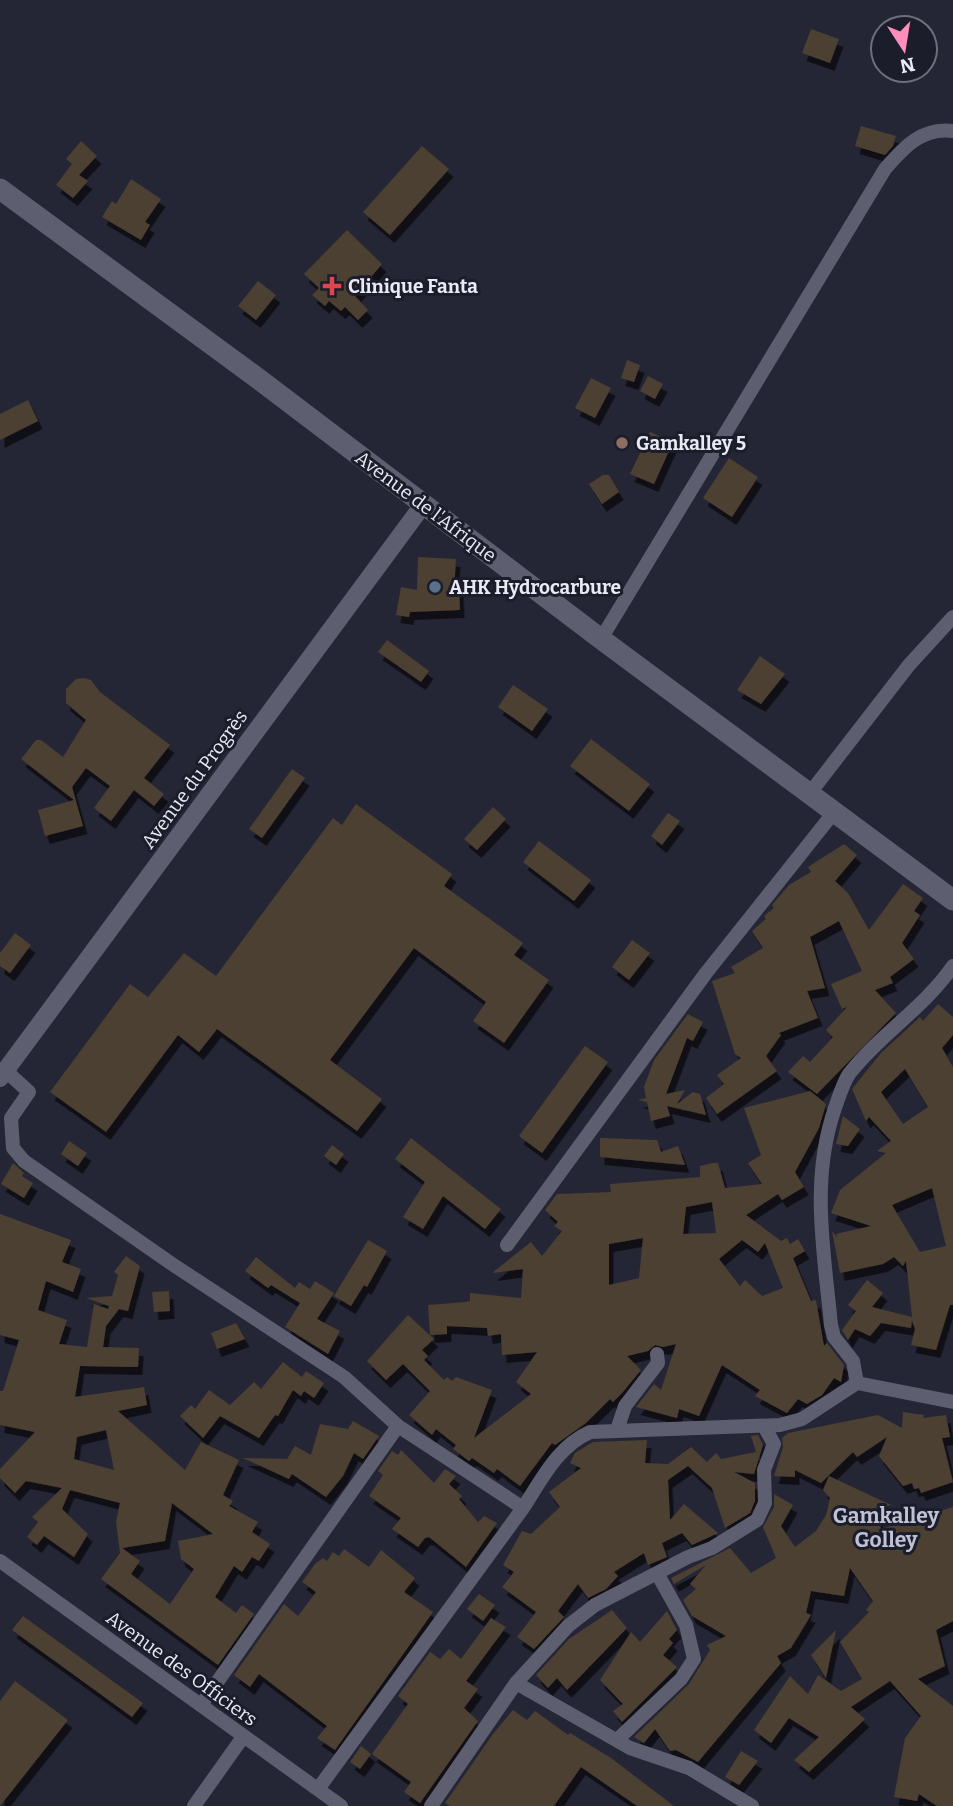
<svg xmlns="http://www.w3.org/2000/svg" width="953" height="1806" viewBox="0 0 953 1806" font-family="Bitter,serif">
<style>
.building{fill:#4c3f32;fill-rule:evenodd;filter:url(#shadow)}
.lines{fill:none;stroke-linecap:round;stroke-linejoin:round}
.minor{stroke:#5d5e70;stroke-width:14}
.tertiary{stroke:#5d5e70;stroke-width:18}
.secondary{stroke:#5d5e70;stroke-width:21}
.health-dot{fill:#e0444e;stroke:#1c1d2b;stroke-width:2.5}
.education-dot{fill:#8d6e63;stroke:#1c1d2b;stroke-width:2.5}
.service-dot{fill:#5c6f8a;stroke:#1c1d2b;stroke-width:2.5}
.labels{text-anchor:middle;stroke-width:6;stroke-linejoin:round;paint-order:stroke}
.poi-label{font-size:19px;font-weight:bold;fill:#e9eaf5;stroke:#1c1d2b;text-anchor:start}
.street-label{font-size:19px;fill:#e9eaf5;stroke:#1c1d2b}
.neighbourhood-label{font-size:21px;font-weight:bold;fill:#bfc1d5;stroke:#1c1d2b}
</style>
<defs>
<filter id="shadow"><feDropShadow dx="4.5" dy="8" stdDeviation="0" flood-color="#0009"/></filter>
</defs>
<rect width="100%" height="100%" fill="#252635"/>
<!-- building -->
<path class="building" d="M811 29 839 39 830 63 802 53Z
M861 126 896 136 893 146 885 155 855 146Z
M81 141 97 156 79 175 88 181 73 198 56 185 72 164 66 159Z
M422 146 449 169 390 235 363 212Z
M131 179 161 199 145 222 150 225 141 240 102 217 112 201 116 204Z
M347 230 382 264 355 296 368 310 358 320 345 307 341 311 329 301 325 306 312 295 319 288 304 274Z
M258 281 276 295 256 320 238 306Z
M627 360 640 365 634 382 621 378Z
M648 376 663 384 655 399 640 391Z
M591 378 611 388 595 418 575 408Z
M28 400 38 421 0 440V414Z
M650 432 673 442 654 484 630 474Z
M729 458 758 477 732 517 703 498Z
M603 475H609L619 492 602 504 589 484Z
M418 557 456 559 454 590 459 589 460 610 410 612 409 617 396 615 401 587 417 590Z
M387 640 429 671 421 682 378 652Z
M760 656 785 674 761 704 737 690Z
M84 678 91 680 100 692 170 745 144 778 164 794 154 806 134 790 111 821 94 808 110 786 86 768 72 787 83 826 45 836 38 810 74 800 21 759 36 740H41L63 757 86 720 66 703V689L76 679Z
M513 685 548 709 532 731 498 707Z
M591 739 650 784 629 811 570 766Z
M292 769 305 778 262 838 249 829Z
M356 804 452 874 444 886 523 943 514 955 549 980 504 1043 473 1021 486 1002 414 948 330 1060 382 1099 357 1131 217 1029 199 1052 178 1035 106 1132 50 1092 130 984 148 997 184 953 216 976 333 818 342 825Z
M493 807 506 819 477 850 464 839Z
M668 813 680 821 662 845 651 836Z
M539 841 591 880 574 901 523 862Z
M844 844 857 855 835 881 848 893 869 930 903 884 923 898 914 911 920 915 902 943 914 959 890 977 893 983 875 990 896 1013 817 1094 788 1072 803 1056 810 1062 833 1037 826 1030 847 1007 842 1009 831 984 862 971 839 921 810 937 825 988 807 991 818 1018 779 1033 781 1035 766 1056 777 1071 717 1114 706 1098 724 1084 717 1075 741 1058 735 1054 712 981 735 973 731 967 763 948 752 931 766 919 764 916 774 908 772 905 789 885 811 872 808 867Z
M15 933 31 945 10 973 0 966V953Z
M632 940 650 953 629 980 612 967Z
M938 1004 953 1017V1035L942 1048 953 1067V1305H950L936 1350 911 1345 915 1329 912 1320 911 1328 881 1323 870 1336 855 1329 848 1340 842 1330 856 1311 848 1305 867 1280 883 1293 872 1307 912 1317 906 1261 903 1266 894 1257 883 1264 840 1273 832 1231 837 1238 836 1234 871 1226 831 1213 840 1190 886 1153 877 1151 891 1141 869 1117 866 1121 852 1089 881 1053 920 1017 923 1021ZM905 1069 928 1107 903 1124 881 1092ZM932 1188 946 1246 920 1252 892 1205Z
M688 1014 703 1022 693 1041 687 1038 666 1094 685 1090 677 1104 693 1092 700 1094 706 1115 667 1106 670 1116 651 1121 647 1102 638 1100 646 1098 644 1087 654 1060Z
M585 1046 608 1062 542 1153 519 1136Z
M810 1091 826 1104 819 1128 795 1172 804 1187 782 1200 778 1194 746 1215 781 1241 787 1238 790 1244 798 1239 805 1251 793 1258 811 1301 816 1300 824 1346 827 1343 844 1365 841 1382 834 1378 822 1395 807 1404 798 1399 787 1413 755 1396 760 1390 722 1365 699 1416 679 1409 677 1418 636 1407 654 1384 661 1390 676 1344 663 1347 655 1345 648 1351 627 1356 641 1370 622 1393 613 1402 610 1399 586 1423 555 1445 552 1443 520 1486 497 1469 494 1473 472 1458 469 1461 453 1449 456 1445 436 1429 432 1435 409 1415 430 1391 403 1364 386 1380 367 1361 408 1315 434 1339 422 1350 428 1356 424 1360 444 1380 447 1377 452 1381 456 1377 492 1390 474 1438 531 1394 516 1382 537 1352 502 1355 501 1334 488 1336 487 1328 447 1326V1334L430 1335 428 1305 466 1302 470 1301V1293L521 1298 523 1269 492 1273 531 1242 542 1256 562 1231 554 1226 558 1222 545 1210 557 1194 611 1192 610 1184 700 1177V1166L713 1163H718L725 1188 762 1184 748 1163 761 1155 744 1108ZM712 1202 716 1233 683 1234 686 1207ZM643 1238 639 1278 609 1285V1244ZM742 1240 758 1252 765 1243 783 1288 762 1296 745 1280 740 1286 719 1259Z
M843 1116 860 1129 848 1146 836 1144Z
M411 1138 501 1209 485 1229 443 1196 423 1229 403 1217 425 1182 395 1159Z
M600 1138 657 1140 661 1152 678 1146 685 1165 600 1157Z
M69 1141 87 1153 78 1166 61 1154Z
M332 1145 344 1154 336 1165 324 1156Z
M13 1163 24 1173 22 1176 33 1183 24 1198 1 1184Z
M0 1214 71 1240 62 1262 81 1269 73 1292 46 1281 38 1310 67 1320 59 1344 87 1347 94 1304 108 1309 109 1306 86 1298 112 1296 118 1275 114 1272 126 1256 140 1266 128 1311 119 1309 106 1326 103 1347 139 1348 138 1367 80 1366 75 1397 144 1387 147 1405 118 1411 185 1470 201 1442 239 1460 223 1495 233 1501 229 1506 258 1522 252 1532 270 1544 259 1561 252 1557 242 1572 234 1566 215 1597 236 1613 242 1605 254 1614 218 1665 101 1579 120 1553 116 1522 120 1503 70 1490 62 1509 88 1534 74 1557 44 1536 37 1545 27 1537 38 1522 32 1517 62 1488 26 1481 15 1493 0 1478V1469L35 1432 0 1425V1391H3L19 1340 0 1335ZM106 1430 114 1470 74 1459 77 1437ZM172 1503 213 1534 178 1541 181 1559 194 1569 170 1604 131 1574 140 1561 122 1548 165 1541Z
M368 1240 387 1251 367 1287 364 1285 351 1306 334 1296Z
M256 1257 295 1288 299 1282 310 1289 315 1281 334 1293 317 1319 340 1331 328 1354 285 1327 300 1303 271 1285 268 1288 245 1271Z
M169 1291 170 1311 154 1312 152 1292Z
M236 1323 245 1339 217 1349 211 1333Z
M283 1362 302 1377 306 1371 324 1383 314 1398 304 1391 301 1396 293 1390 278 1416 275 1415 259 1438 220 1416 203 1438 180 1416 191 1405 195 1409 209 1390 230 1405 254 1382 261 1389Z
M903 1412 924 1415 923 1418 946 1415 950 1437 942 1438 953 1482 921 1493 919 1488 914 1489 912 1483 903 1486 879 1456 887 1437 857 1457 853 1452 821 1483 795 1470V1477L774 1476 783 1447 782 1438 788 1433 878 1415 902 1428Z
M353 1421 379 1436 363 1459 354 1453 343 1476 326 1497 292 1474 289 1479 243 1458 287 1459 295 1446 311 1455 320 1424 348 1429Z
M758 1435 763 1445 754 1474 734 1472 755 1483V1501L750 1513 725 1528 712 1488 688 1466 668 1480 670 1520 684 1504 718 1533 692 1545 682 1533 662 1543 667 1557 648 1565 644 1553 614 1572 618 1576 606 1589 588 1598 578 1584 558 1611 564 1617 534 1649 517 1637 536 1612 502 1587 514 1572 503 1565 522 1531 531 1534 560 1507 549 1492 581 1468 570 1463 575 1453 593 1442 647 1440 645 1463 668 1464 691 1447 707 1462 716 1453 721 1459 756 1452 751 1436Z
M401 1450 434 1483 445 1469 456 1476 449 1484 462 1496 459 1499 478 1522 484 1516 497 1523 466 1567 429 1537 425 1538 418 1547 392 1529 401 1518 369 1496 383 1475 378 1471 392 1451 398 1455Z
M829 1476 891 1505 876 1510 881 1529 953 1507V1621L936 1630 945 1666 918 1679 953 1706V1806H937L919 1794 917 1801 894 1797 905 1738 921 1716 890 1681 851 1707 865 1719 809 1772 794 1760 819 1737 789 1718 771 1743 754 1730 790 1676 808 1694 818 1675 841 1691 862 1679 840 1642 869 1612 866 1610 873 1601 850 1568 844 1596 811 1591 806 1613 811 1615 791 1648 777 1656 781 1663 698 1762 676 1750 670 1751 655 1729 644 1743 634 1737 689 1684 710 1650 707 1645 726 1636 692 1616 683 1600 696 1589 690 1584 706 1565 674 1584 671 1578 730 1548 751 1573 776 1558 763 1527 774 1507V1494L793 1505 781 1526 795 1547 816 1531 826 1515 830 1498 823 1490Z
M344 1549 369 1567 381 1550 415 1578 404 1592 433 1612 335 1750 317 1738 327 1726 259 1674 250 1687 234 1675 284 1604 298 1616 316 1592 302 1582 315 1564 323 1558 327 1561 333 1552 339 1556Z
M479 1594 495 1605 483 1621 467 1609Z
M612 1610 627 1628 567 1690 557 1678 548 1688 536 1675 569 1639Z
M667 1611 677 1630 669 1639 673 1643 663 1655 677 1667 622 1722 613 1711 623 1704 600 1680 631 1632 640 1642Z
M23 1616 143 1703 132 1717 12 1630Z
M491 1618 506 1627 466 1681 478 1689 464 1708 478 1721 420 1803 404 1792 411 1782 372 1754 408 1704 398 1696 430 1652 440 1659 449 1649 461 1659Z
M836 1630 826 1678 811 1655Z
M15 1681 68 1720 0 1806V1701Z
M513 1710 527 1720 535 1711 568 1735 570 1733 611 1758 674 1806H637L581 1767 554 1806H450L445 1803 493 1734Z
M361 1746 371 1754 360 1769 350 1762Z
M741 1751 758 1761 739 1785 725 1777Z"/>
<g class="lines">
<!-- minor -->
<path class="minor" d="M601 639 885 169C904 147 922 127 953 131
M810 793 909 665 953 617
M5 1070 29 1092 11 1118 13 1148 24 1161 172 1264 344 1377 398 1426 523 1508 318 1789
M507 1245 706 973 835 811
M857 1383 853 1361 834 1337 831 1325C824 1251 810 1180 835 1108 839 1097 843 1083 849 1074 880 1034 924 1008 953 966
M617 1430 625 1406 658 1363 657 1354
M523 1508C542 1479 558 1446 590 1432L780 1425 802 1419 857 1383 953 1402
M0 1561 341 1806
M516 1683 630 1748 689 1768 752 1806
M201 1705 398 1426
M617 1740 681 1679 694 1659 686 1625 658 1575
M194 1806 243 1737
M431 1806 516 1683 568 1626 595 1605 688 1557 712 1548 757 1520 765 1503 764 1470 774 1444 764 1426"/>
<!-- tertiary -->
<path class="tertiary" d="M0 1078 423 505"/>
<!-- secondary -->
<path class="secondary" d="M0 189 260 380 601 639 953 900"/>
</g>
<!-- markers -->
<path class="health-dot" d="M328.5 275.5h7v7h7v7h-7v7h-7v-7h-7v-7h7z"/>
<circle class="education-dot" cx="622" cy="443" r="7"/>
<circle class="service-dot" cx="435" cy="587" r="7"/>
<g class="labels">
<!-- poi labels -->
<g class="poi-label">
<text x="348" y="293">Clinique Fanta</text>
<text x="636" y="450">Gamkalley 5</text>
<text x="449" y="594">AHK Hydrocarbure</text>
</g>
<!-- street labels -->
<g class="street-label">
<text transform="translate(426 506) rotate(37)" y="7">Avenue de l'Afrique</text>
<text transform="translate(194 779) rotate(-54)" y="7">Avenue du Progrès</text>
<text transform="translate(182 1668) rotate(36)" y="7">Avenue des Officiers</text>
</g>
<!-- neighbourhood labels -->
<g class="neighbourhood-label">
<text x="886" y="1523">Gamkalley<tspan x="886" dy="24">Golley</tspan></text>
</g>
</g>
<!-- north arrow -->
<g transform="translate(904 49) rotate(168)"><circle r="33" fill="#1c1d2b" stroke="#6e6f7c" stroke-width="2"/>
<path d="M0-5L12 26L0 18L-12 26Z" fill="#ff8ebb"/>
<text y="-10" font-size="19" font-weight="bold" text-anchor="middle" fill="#e9eaf5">N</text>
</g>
</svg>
